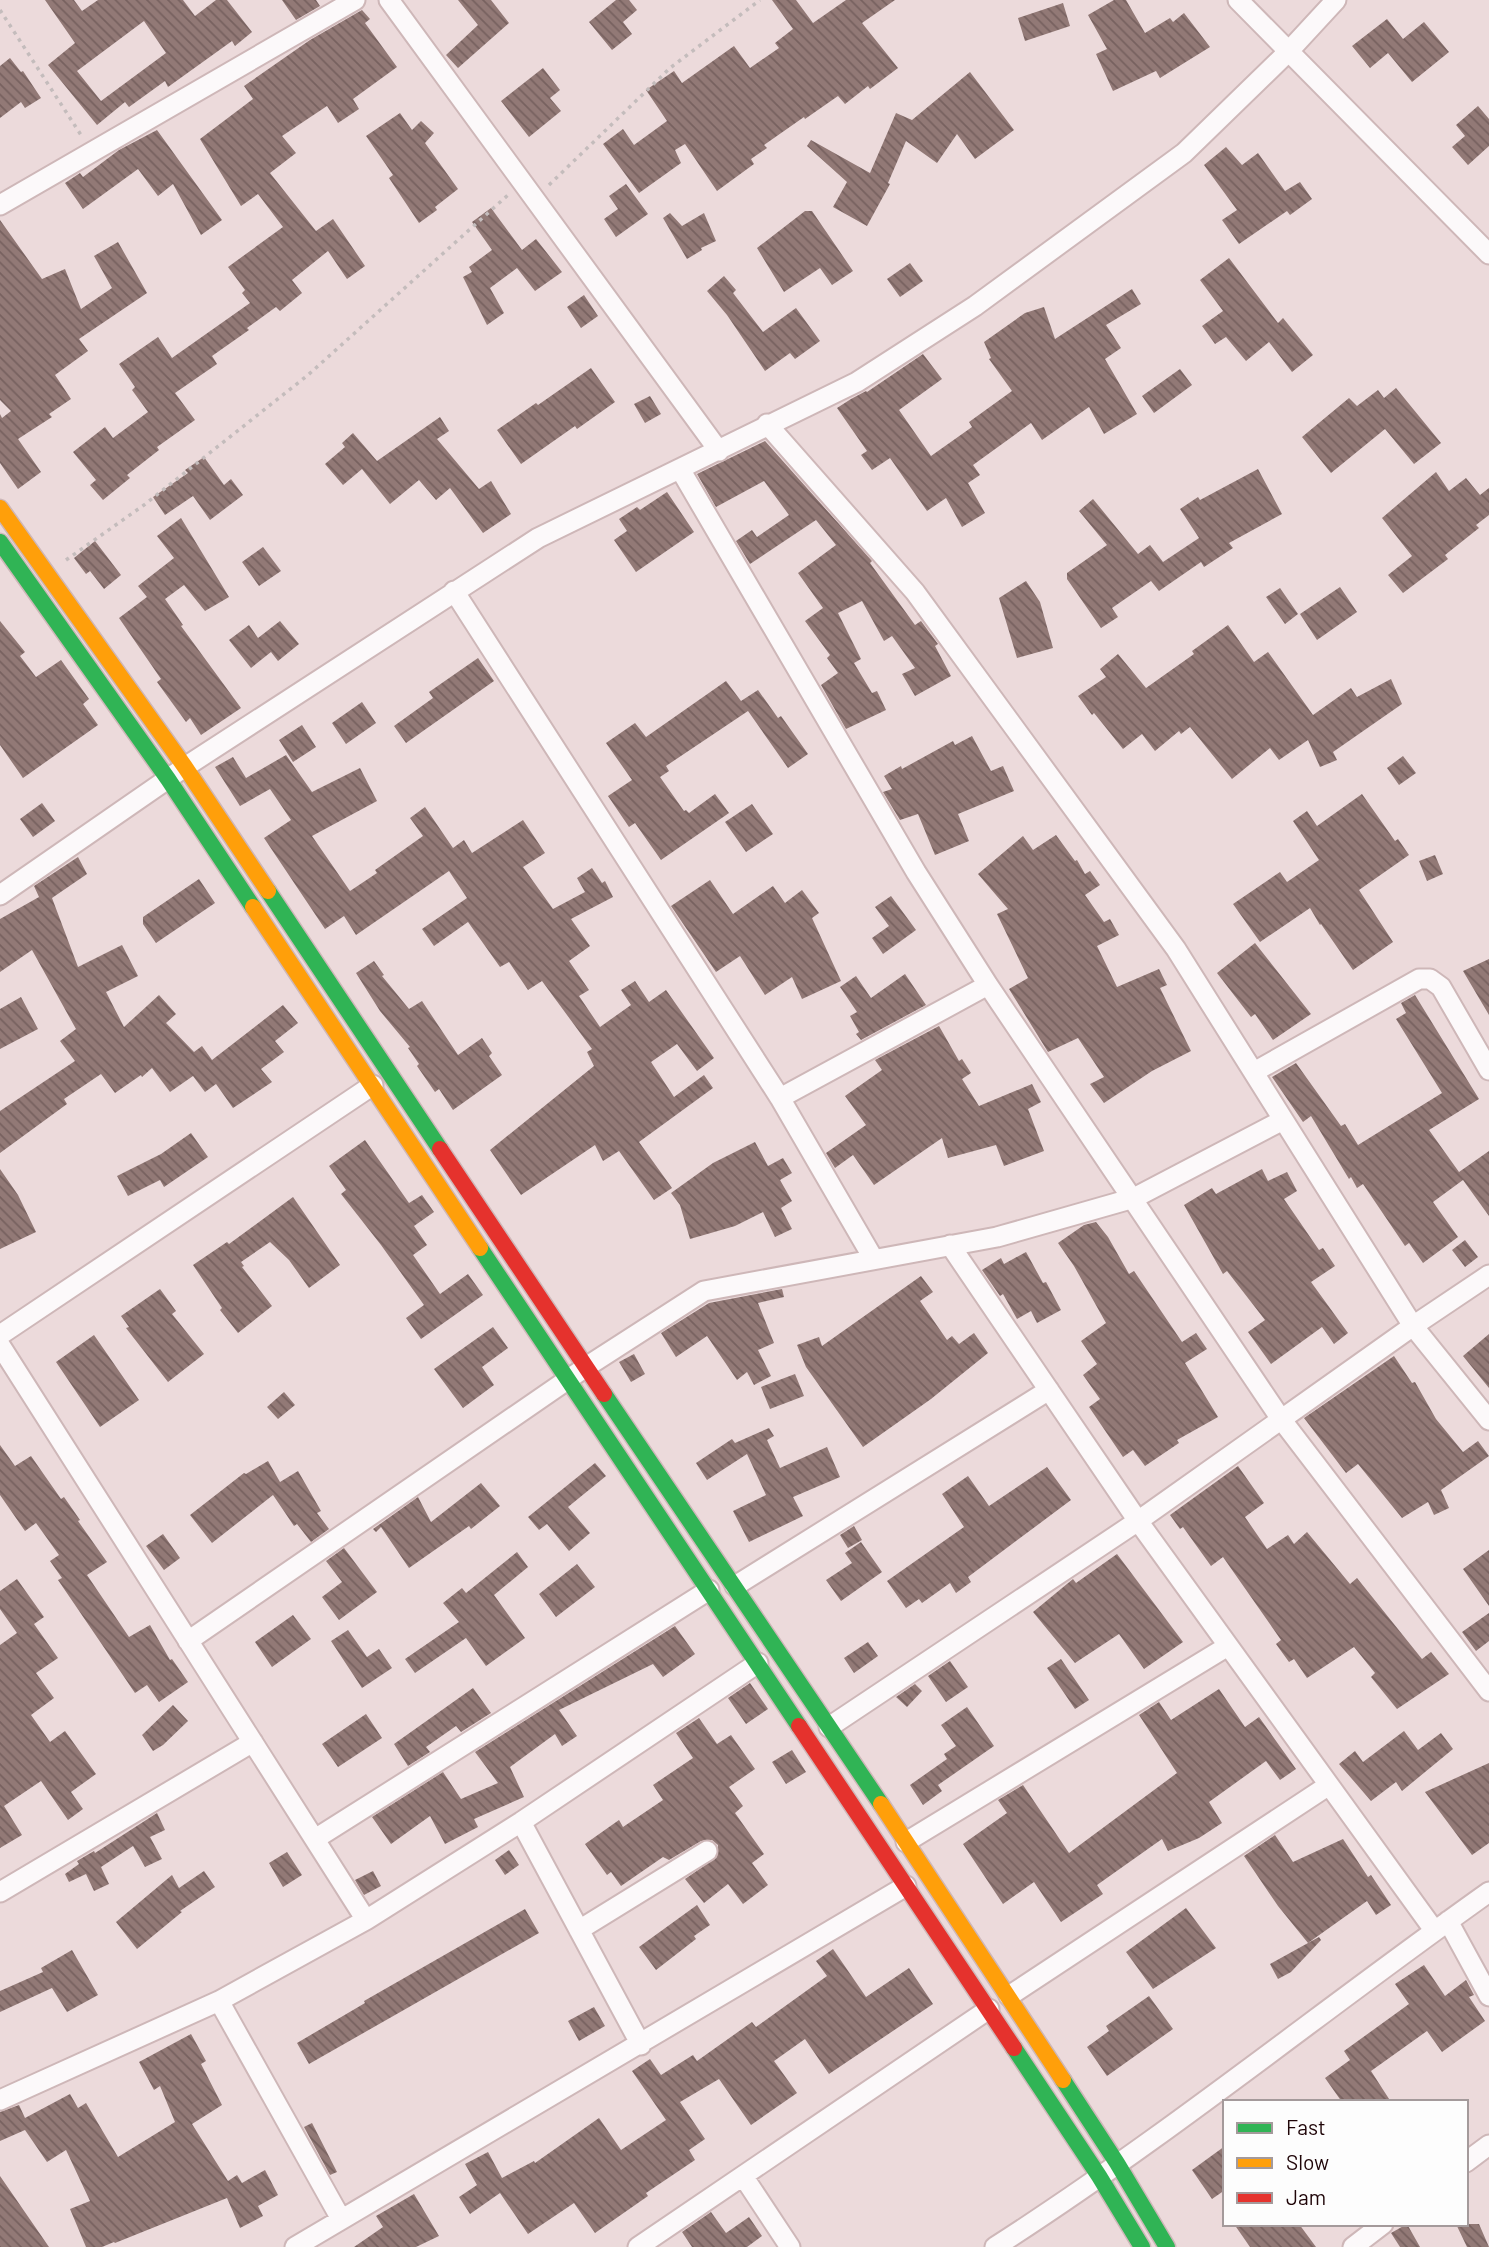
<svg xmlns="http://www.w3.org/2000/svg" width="1489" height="2247" viewBox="0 0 1489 2247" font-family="Barlow,sans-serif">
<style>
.building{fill:url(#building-back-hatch);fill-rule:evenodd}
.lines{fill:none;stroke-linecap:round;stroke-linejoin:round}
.street-casing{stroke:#ceb7b8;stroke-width:23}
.fast-casing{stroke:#ceb7b8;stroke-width:19}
.slow-casing{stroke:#ceb7b8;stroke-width:19}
.jam-casing{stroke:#ceb7b8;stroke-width:19}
.path{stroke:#c4bcbc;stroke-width:3.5;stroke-dasharray:3.5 5;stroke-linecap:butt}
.street{stroke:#fcf9fa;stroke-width:19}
.fast{stroke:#30b455;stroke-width:16}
.slow{stroke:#ff9f0a;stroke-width:16}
.jam{stroke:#e5322d;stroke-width:16}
</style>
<defs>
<pattern id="building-back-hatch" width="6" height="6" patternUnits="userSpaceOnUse" patternTransform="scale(1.75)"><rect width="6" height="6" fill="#927976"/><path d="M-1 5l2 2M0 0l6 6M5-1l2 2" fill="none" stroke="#77615f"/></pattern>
</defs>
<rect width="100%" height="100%" fill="#ecdadb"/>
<!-- building -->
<path class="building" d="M45 0H74L82 11 98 0H183L195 16 216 0H227L252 32 235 46 232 41 168 87 165 81 129 107 125 102 97 125 48 65 75 43ZM144 21 166 53 101 101 77 71Z
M282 0H316L320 6 296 20Z
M458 0H491L509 23 458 68 446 55 478 25Z
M616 0H629L637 10 623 22 632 34 612 50 589 22Z
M772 0H796L813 23 846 0H895L862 23 898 68 870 89 868 86 845 104 838 96 805 119 804 117 764 145 767 148 751 159 754 164 717 191 685 144 675 150 681 163 639 193 603 144 623 129 634 145 667 121 646 90 674 71 682 83 734 46 750 68 779 48 775 43 793 29Z
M1114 0H1126L1145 33 1170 18 1173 22 1184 13 1210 47 1160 78 1156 71 1113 91 1096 54 1107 49 1088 15Z
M1063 3 1070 26 1025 41 1018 18Z
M362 10 370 19 365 23 397 67 353 99 359 109 338 123 327 106 282 136 296 153 270 173 316 231 333 219 365 266 347 279 328 251 292 280 302 293 280 311 276 307 247 328 249 330 212 356 217 364 175 393 195 420 157 447 159 450 127 475 130 478 103 500 90 485 96 480 73 452 105 427 113 438 148 412 132 390 135 387 119 364 158 337 172 358 250 303 242 293 245 290 228 267 283 227 258 194 241 206 200 139 253 99 244 86 310 40Z
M1387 19 1403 39 1424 22 1449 52 1412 82 1388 53 1370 68 1352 46Z
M10 58 21 72 23 71 41 98 25 108 21 102 0 118V66Z
M543 68 560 90 550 98 561 111 529 137 501 101Z
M970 72 1014 130 975 159 957 134 937 163 906 141 888 183 890 184 867 226 833 207 847 182 807 146 811 140 870 173 896 113 912 120Z
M1478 106 1489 119V146L1468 165 1452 147 1465 136 1456 125Z
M400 113 412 130 421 121 434 133 425 143 458 189 435 207 437 210 419 223 389 178 393 175 366 136Z
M157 130 222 220 201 235 173 184 158 196 138 169 83 209 65 183 80 173 83 177 119 150Z
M1226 147 1242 165 1258 153 1285 191 1300 182 1312 199 1290 215 1287 211 1239 244 1222 220 1237 210 1204 165Z
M626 184 648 214 616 237 604 219 618 209 609 196Z
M491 208 522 250 536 239 562 272 535 291 517 268 490 288 504 313 487 325 463 277 472 272 469 267 492 250 472 222Z
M805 211H812L853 271 832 285 820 268 784 292 757 248Z
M670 213 682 226 704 213 716 241 701 248 702 250 687 259 663 218Z
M0 220 42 279 65 269 81 309 112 288 94 256 118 242 147 293 79 339 88 351 55 375 71 399 49 414 52 417 18 439 41 472 18 489 0 463V414L2 418 11 411 0 400Z
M1229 258 1278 323 1283 318 1313 355 1292 372 1269 342 1246 361 1226 337 1215 344 1202 326 1223 311 1200 280Z
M910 263 923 281 900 297 887 279Z
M724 276 736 290 733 293 763 332 796 308 820 341 795 359 790 353 765 371 727 315 707 291Z
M1132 289 1141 304 1106 325 1121 348 1105 359 1137 414 1104 434 1089 407 1042 440 1031 423 973 465 980 475 968 483 985 513 962 527 946 498 927 511 890 458 872 470 861 455 867 451 837 408 851 399 866 391 867 392 923 354 942 379 899 410 931 456 972 427 969 422 1012 391 989 359 991 358 984 342 1025 313 1044 307 1055 339Z
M584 295 598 316 581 328 567 307Z
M591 368 615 402 577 429 575 426 521 464 497 430 536 403 538 405Z
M1180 369 1192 385 1154 413 1142 396Z
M1396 388 1441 443 1414 464 1385 429 1331 473 1302 437 1349 398 1357 406 1378 390 1384 398Z
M650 396 661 414 645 423 634 404Z
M440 417 449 431 437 439 479 489 491 481 511 514 483 533 450 488 436 500 419 480 390 504 362 469 343 485 325 464 345 447 342 443 353 433 377 461Z
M765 441 872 561 870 563 915 625 921 621 938 644 935 646 951 676 915 696 902 674 915 668 892 636 884 641 862 601 838 613 861 659 854 663 872 693 877 691 886 710 846 729 821 685 838 673 827 658 830 655 805 621 823 608 798 573 836 545 816 520 750 564 736 541 752 530 757 537 789 515 764 481 716 507 697 474Z
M204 457 224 485 231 479 243 495 210 520 193 496 165 515 153 497 188 473 185 470Z
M1258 469 1282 514 1229 543 1233 548 1204 567 1201 562 1159 591 1151 581 1112 608 1118 617 1101 628 1067 579V573L1107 545 1079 511 1093 499 1138 554 1150 545 1163 562 1199 538 1180 509 1198 497 1200 500Z
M1436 472 1449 491 1466 478 1480 495 1489 488V515L1476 525 1479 528 1445 555 1448 559 1403 593 1388 575 1412 556 1382 518Z
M667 492 694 532 636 572 614 540 627 531 619 519 637 507 640 510Z
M181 518 229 597 205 611 184 585 165 599 183 625 181 626 241 708 201 735 190 718 186 722 157 682 161 679 119 618 147 597 138 586 174 558 157 536Z
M95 541 121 575 104 589 90 571 86 574 74 558Z
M263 547 281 571 259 586 242 562Z
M1026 581 1040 602 1053 648 1017 658 999 598Z
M1340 587 1357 612 1317 640 1300 614Z
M1280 588 1298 614 1285 624 1266 597Z
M0 621 25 652 20 656 36 677 61 660 89 699 83 704 98 725 23 778 0 745Z
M280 621 299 644 278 661 271 652 251 668 229 640 249 625 258 638Z
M1228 625 1254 662 1268 652 1313 715 1351 688 1357 697 1391 679 1402 704 1333 752 1337 760 1320 767 1308 740 1279 760 1270 748 1232 779 1190 727 1181 734 1179 731 1155 751 1142 734 1123 749 1094 713 1092 715 1078 696 1106 677 1100 669 1118 654 1146 688 1194 654 1192 651Z
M478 658 494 681 406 743 394 726 433 698 429 692Z
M726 681 741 701 758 690 778 718 781 716 808 754 788 768 748 711 666 766 669 771 660 777 684 811 686 810 689 813 715 794 729 813 661 860 635 823 629 827 608 796 632 780 606 743 635 723 646 737Z
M362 702 376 723 346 744 332 723Z
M302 725 316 747 293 762 279 740Z
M972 736 991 771 1003 766 1014 791 958 814 969 841 935 855 918 814 900 820 883 792 892 789 884 776 901 766 902 769 953 741 955 745Z
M286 755 312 792 360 768 377 801 312 836 350 891 377 873 375 870 423 836 410 818 425 807 453 848 464 840 472 853 523 820 545 853 523 867 553 909 585 892 577 878 592 868 602 883 605 881 613 897 571 919 590 946 569 961 589 990 579 996 600 1027 631 1005 621 990 635 981 649 1002 666 990 714 1058 697 1071 677 1044 651 1062 674 1097 704 1075 713 1088 639 1142 672 1188 654 1200 619 1151 603 1161 595 1145 521 1195 490 1150 594 1066 587 1052 592 1049 542 981 528 990 509 962 500 967 468 922 434 946 422 929 467 898 449 871 356 935 344 916 325 929 264 838 291 820 270 789 240 806 215 767 233 757 246 778Z
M1403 756 1416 773 1399 785 1387 768Z
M1362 794 1395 841 1398 839 1409 855 1359 890 1393 942 1353 970 1321 924 1320 925 1310 908 1260 942 1233 904 1280 872 1287 882 1319 860 1293 821 1307 811 1317 826Z
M42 803 55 821 33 837 20 819Z
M752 804 773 834 746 852 725 822Z
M1056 835 1075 861 1077 860 1085 874 1090 871 1100 885 1085 895 1104 922 1110 919 1119 935 1097 946 1117 987 1159 969 1167 985 1160 988 1191 1051 1152 1071 1104 1103 1090 1084 1104 1077 1078 1038 1048 1052 1009 989 1028 978 997 914 1008 909 978 874 1023 836 1033 850Z
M1435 855 1443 874 1427 881 1419 861Z
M78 857 87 874 52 898 78 967 122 945 138 976 106 992 124 1027 159 995 176 1014 166 1023 194 1052 202 1046 212 1060 283 1005 298 1023 275 1041 284 1052 261 1069 272 1082 233 1108 216 1084 205 1092 193 1076 170 1092 152 1068 142 1077 141 1075 115 1093 101 1074 64 1099 67 1104 0 1153V1111L75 1061 60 1041 76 1029 32 950 0 972V919L39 897 34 886Z
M199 879 215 903 156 943 143 924V917Z
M710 880 733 914 773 886 785 903 802 890 819 913 812 918 841 981 802 999 792 977 765 995 740 956 716 972 671 906Z
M891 896 916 930 883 954 872 938 889 926 875 907Z
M1255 943 1311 1014 1273 1040 1255 1014 1251 1017 1217 973Z
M1489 959V1015L1463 971Z
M374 961 384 975 382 976 409 1009 422 1001 458 1055 482 1038 492 1053 489 1056 502 1075 453 1110 439 1089 435 1092 417 1066 419 1064 408 1048 410 1047 380 1011 356 973Z
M905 974 926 1005 861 1040 856 1034 859 1032 850 1016 857 1012 840 987 856 976 871 998Z
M1415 995 1479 1099 1429 1130 1459 1172 1489 1151V1216L1463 1180 1433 1202 1458 1237 1423 1263 1409 1243 1405 1246 1363 1184 1357 1188 1351 1177 1349 1179 1311 1116 1303 1122 1272 1077 1296 1063 1341 1126 1345 1124 1358 1145 1442 1093 1396 1019 1406 1013 1401 1003Z
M21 997 38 1029 0 1049V1009Z
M939 1026 959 1061 962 1059 971 1073 962 1079 979 1106 1032 1084 1041 1102 1028 1109 1044 1151 1004 1166 996 1145 948 1158 942 1138 874 1185 853 1155 835 1168 826 1153 866 1125 845 1096 882 1070 875 1060Z
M191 1133 208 1157 164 1187 160 1180 128 1196 117 1176 161 1154Z
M365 1140 409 1203 422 1195 434 1212 414 1226 427 1245 413 1255 440 1294 468 1274 483 1295 421 1339 406 1318 424 1305 381 1245 341 1194 346 1190 329 1166Z
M755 1142 768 1166 783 1158 792 1173 780 1180 792 1201 781 1208 792 1229 775 1237 763 1212 735 1226 690 1239 680 1205 671 1193 713 1163Z
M0 1169 18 1195 36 1232 0 1249Z
M1262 1169 1268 1181 1287 1172 1297 1191 1284 1199 1319 1250 1323 1248 1335 1266 1311 1282 1348 1333 1334 1344 1322 1327 1271 1364 1248 1332 1265 1320 1227 1271 1223 1274 1184 1205 1212 1188 1216 1194Z
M293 1197 340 1265 309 1288 289 1260 270 1242 241 1262 244 1266 242 1267 272 1306 238 1333 220 1310 222 1308 193 1265 227 1242 229 1244Z
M1096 1222 1108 1237 1129 1274 1134 1271 1182 1342 1196 1333 1207 1349 1185 1363 1218 1417 1177 1440 1179 1443 1145 1466 1133 1450 1123 1457 1089 1407 1100 1399 1083 1375 1097 1364 1081 1341 1106 1323 1074 1266 1058 1243 1084 1225Z
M1465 1240 1478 1257 1465 1267 1452 1250Z
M1026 1252 1043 1283 1046 1282 1061 1310 1037 1323 1031 1311 1017 1319 1003 1294 1000 1296 982 1270 1001 1258 1004 1264Z
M921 1276 933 1292 920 1301 947 1340 952 1336 959 1344 974 1333 988 1353 931 1399 863 1447 806 1367 797 1345 819 1337 822 1346Z
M160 1289 176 1311 172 1314 204 1354 168 1382 126 1328 129 1327 121 1316Z
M782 1289 784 1297 758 1303 774 1343 758 1350 771 1376 754 1385 747 1372 737 1380 707 1336 676 1357 661 1333 709 1303Z
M493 1327 508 1348 482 1367 494 1385 463 1408 434 1369Z
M1489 1334V1388L1463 1356Z
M94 1335 139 1400 100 1427 56 1362Z
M634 1354 645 1374 631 1382 619 1362Z
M1394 1356 1412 1383 1415 1382 1436 1419 1463 1452 1478 1441 1489 1456 1441 1490 1449 1508 1434 1515 1428 1502 1402 1518 1358 1464 1346 1473 1304 1418Z
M795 1374 804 1396 770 1409 761 1387Z
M284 1392 295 1405 278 1419 267 1407Z
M769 1428 774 1436 767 1440 780 1468 827 1447 840 1477 793 1497 803 1516 749 1542 733 1511 766 1495 747 1454 707 1480 696 1463 732 1439 735 1443Z
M0 1445 15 1466 31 1456 61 1499 64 1497 80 1520 78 1521 107 1562 87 1575 129 1637 150 1625 170 1660 172 1659 188 1682 159 1702 147 1685 135 1693 58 1580 62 1578 50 1561 59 1555 36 1523 25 1531 0 1495Z
M268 1461 280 1482 298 1471 321 1511 317 1513 329 1529 311 1542 297 1524 294 1526 273 1495 212 1543 190 1515 244 1473 246 1474Z
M595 1463 606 1476 568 1507 590 1533 569 1551 547 1524 539 1530 528 1517Z
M1238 1466 1264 1503 1245 1517 1267 1549 1288 1535 1294 1544 1307 1532 1350 1584 1357 1578 1422 1659 1431 1652 1449 1674 1397 1709 1371 1677 1375 1673 1354 1647 1307 1678 1294 1659 1289 1662 1276 1644 1281 1640 1223 1557 1211 1566 1183 1527 1180 1529 1170 1515Z
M1047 1467 1071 1500 968 1577 971 1582 956 1593 950 1583 922 1603 919 1599 906 1608 887 1581 964 1527 942 1494 968 1476 989 1506Z
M481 1483 500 1506 471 1529 469 1526 409 1568 381 1527 376 1532 373 1529 418 1497 431 1522Z
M854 1526 862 1540 848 1548 840 1535Z
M163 1534 180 1558 164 1570 146 1546Z
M861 1542 882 1572 841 1601 826 1580 852 1563 845 1553Z
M344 1548 377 1592 339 1620 322 1597 342 1582 326 1561Z
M1489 1550V1606L1463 1569Z
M517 1552 528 1567 494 1595 525 1638 486 1666 466 1638 415 1673 405 1659 459 1622 443 1603 462 1588 466 1593Z
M1117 1554 1183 1642 1144 1669 1119 1634 1075 1663 1033 1612 1073 1579 1076 1583Z
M577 1564 595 1587 556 1617 539 1594Z
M17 1579 44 1617 34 1624 58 1658 36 1673 54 1698 31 1715 50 1742 65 1731 96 1774 71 1792 83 1809 68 1820 41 1781 4 1806 22 1835 0 1848V1645L17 1633 0 1609V1591Z
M1489 1613V1641L1476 1651 1462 1632Z
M293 1615 311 1639 272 1667 255 1642Z
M675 1626 695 1654 663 1677 653 1664 559 1710 577 1736 562 1746 555 1734 510 1767 524 1797 474 1819 478 1827 445 1844 430 1816 391 1844 372 1817 443 1772 461 1799 498 1783 475 1752Z
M348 1630 367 1657 379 1649 392 1668 362 1688 331 1641Z
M868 1642 878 1656 854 1673 844 1658Z
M1061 1659 1089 1700 1075 1709 1047 1668Z
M950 1661 968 1687 946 1702 928 1676Z
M750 1683 768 1709 746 1724 728 1698Z
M915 1684 922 1691 907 1707 896 1697Z
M473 1688 491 1713 461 1732 456 1726 426 1747 430 1752 408 1766 394 1744Z
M1219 1689 1245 1727 1259 1717 1296 1769 1280 1780 1266 1761 1209 1802 1222 1823 1199 1838 1168 1851 1162 1839 1097 1885 1103 1894 1061 1922 1034 1882 1003 1904 963 1844 1007 1813 998 1800 1023 1785 1069 1853 1177 1773 1139 1715 1159 1702 1171 1720Z
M173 1705 188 1721 163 1745 153 1751 142 1735Z
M967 1707 994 1746 938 1785 942 1791 923 1805 910 1785 947 1759 944 1754 956 1746 941 1725Z
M366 1714 382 1738 338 1767 322 1744Z
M699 1718 717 1744 731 1735 755 1769 729 1787 743 1806 735 1813 764 1854 752 1863 768 1885 743 1904 728 1884 704 1903 685 1879 717 1857 718 1845 712 1840 701 1841 669 1860 663 1857 621 1886 611 1872 607 1875 585 1844 619 1820 623 1827 663 1800 653 1785 693 1758 676 1733Z
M1404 1731 1418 1750 1441 1733 1453 1749 1402 1791 1396 1782 1371 1801 1339 1764 1355 1751 1363 1762Z
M792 1750 806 1772 786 1784 772 1762Z
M1489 1763V1843L1472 1855 1425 1792Z
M157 1813 165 1830 150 1837 162 1859 145 1867 133 1846 101 1867 109 1884 94 1891 86 1874 69 1882 65 1874 79 1864 77 1861 94 1851 95 1853Z
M1275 1835 1293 1862 1343 1839 1368 1877 1371 1875 1391 1905 1376 1915 1367 1901 1308 1943 1319 1937 1321 1940 1291 1972 1278 1979 1270 1964 1308 1943 1278 1906 1244 1856Z
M509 1850 519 1865 505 1875 495 1860Z
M287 1852 302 1875 283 1887 269 1863Z
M204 1871 215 1887 180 1911 182 1912 137 1949 116 1922 172 1875 179 1888Z
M373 1871 381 1886 364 1895 355 1880Z
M697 1905 710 1925 694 1936 696 1939 656 1970 639 1947Z
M1186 1908 1216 1948 1153 1989 1126 1952Z
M525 1909 539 1933 309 2064 297 2043 365 2003 364 2001Z
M833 1949 866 1997 909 1968 933 2004 829 2074 805 2039 774 2061 797 2093 751 2125 719 2079 680 2102 705 2139 689 2150 695 2160 646 2193 648 2196 595 2233 574 2203 528 2234 500 2193 470 2214 459 2197 477 2185 465 2164 488 2152 502 2178 534 2161 535 2163 599 2118 621 2150 666 2120 632 2071 650 2059 661 2075 693 2055 697 2061 752 2022 756 2027 827 1976 816 1961Z
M72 1950 98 1995 67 2012 52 1988 0 2012V1991L43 1972 41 1968Z
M1424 1965 1445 1996 1466 1980 1474 1995 1469 1997 1485 2021 1442 2052 1427 2031 1371 2071 1391 2102H1342L1325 2078 1350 2060 1344 2051 1409 2004 1395 1984Z
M1149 1996 1173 2029 1107 2076 1087 2047 1109 2031 1106 2026Z
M594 2007 605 2026 579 2041 568 2021Z
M191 2034 206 2061 201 2064 222 2105 192 2124 228 2181 237 2175 242 2183 265 2170 278 2195 258 2206 263 2216 240 2228 227 2198 115 2243 114 2242 102 2247H86L70 2209 90 2201 66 2150 47 2162 25 2130 0 2141V2112L19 2105 25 2118 70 2094 78 2108 86 2103 118 2157 175 2122 160 2086 154 2090 139 2062Z
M312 2123 337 2172 330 2175 304 2127Z
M1225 2146V2190L1212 2199 1192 2170Z
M0 2176 49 2247H0Z
M414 2194 439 2236 416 2247H354L383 2227 376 2216Z
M711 2212 726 2233 749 2217 762 2236 747 2247H692L682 2232Z
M1234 2224H1299L1316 2247H1250Z
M1407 2224 1420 2247H1400L1391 2233Z
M1456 2224H1479L1489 2247H1467Z"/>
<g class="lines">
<!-- street casing -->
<g class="street-casing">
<path id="street" d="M389 0 719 451
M1238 0 1489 254
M0 205 355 0
M767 424 915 592 1176 949 1413 1326 1489 1420
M680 469 916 872 988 985 1281 1419 1489 1691
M454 591 780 1098 873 1258
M0 895 185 767 538 538 857 382 975 306 1184 153 1288 52 1336 0
M1254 1072 1419 979H1430L1441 987 1489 1070
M780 1098 988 985
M950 1245 1138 1521 1434 1930
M0 1335 373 1085
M0 1345 366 1920
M735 1586 1049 1390
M188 1641 586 1367 704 1291 997 1237 1134 1198 1283 1120
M829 1727 1138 1521 1413 1326 1489 1275
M521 1822 641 2045
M315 1839 709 1590
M906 1842 1228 1646
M0 1892 253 1742
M1448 1921 1489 1996
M579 1930 707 1851
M1009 1996 1329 1785
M219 2001 341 2219
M0 2100 219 2001 366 1920 521 1822 758 1663
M1466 2162 1489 2145
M743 2176 790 2247
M295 2247 906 1886
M638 2247 989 2009
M995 2247C1165 2138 1324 2009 1489 1892
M1353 2247 1383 2224"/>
</g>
<!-- fast casing -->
<g class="fast-casing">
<path id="fast" d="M0 542 168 779 253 907
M268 891 440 1149
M480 1248 799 1726
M604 1394 881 1804
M1014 2048 1099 2176 1142 2247
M1063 2080 1117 2163 1167 2247"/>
</g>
<!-- slow casing -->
<g class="slow-casing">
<path id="slow" d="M0 508 185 767 268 891
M253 907 480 1248
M881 1804 1063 2080"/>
</g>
<!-- jam casing -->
<g class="jam-casing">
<path id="jam" d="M440 1149 604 1394
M799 1726 1014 2048"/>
</g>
<!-- path -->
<path class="path" d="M0 10 81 135
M549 185 670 68 760 0
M66 560 144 505 308 375 508 195"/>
<!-- street -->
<use href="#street" class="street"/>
<!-- fast -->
<use href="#fast" class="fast"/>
<!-- slow -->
<use href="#slow" class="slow"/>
<!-- jam -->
<use href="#jam" class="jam"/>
</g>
<!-- legend -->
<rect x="1223" y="2100" width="245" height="126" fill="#fdfdfd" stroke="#a49a9b" stroke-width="2"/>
<rect x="1237" y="2123" width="35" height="10" fill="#30b455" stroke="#a49a9b" stroke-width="2"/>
<text x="1286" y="2135" font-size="21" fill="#1f0508">Fast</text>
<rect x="1237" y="2158" width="35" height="10" fill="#ff9f0a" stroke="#a49a9b" stroke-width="2"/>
<text x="1286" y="2170" font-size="21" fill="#1f0508">Slow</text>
<rect x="1237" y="2193" width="35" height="10" fill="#e5322d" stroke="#a49a9b" stroke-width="2"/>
<text x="1286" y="2205" font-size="21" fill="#1f0508">Jam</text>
</svg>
